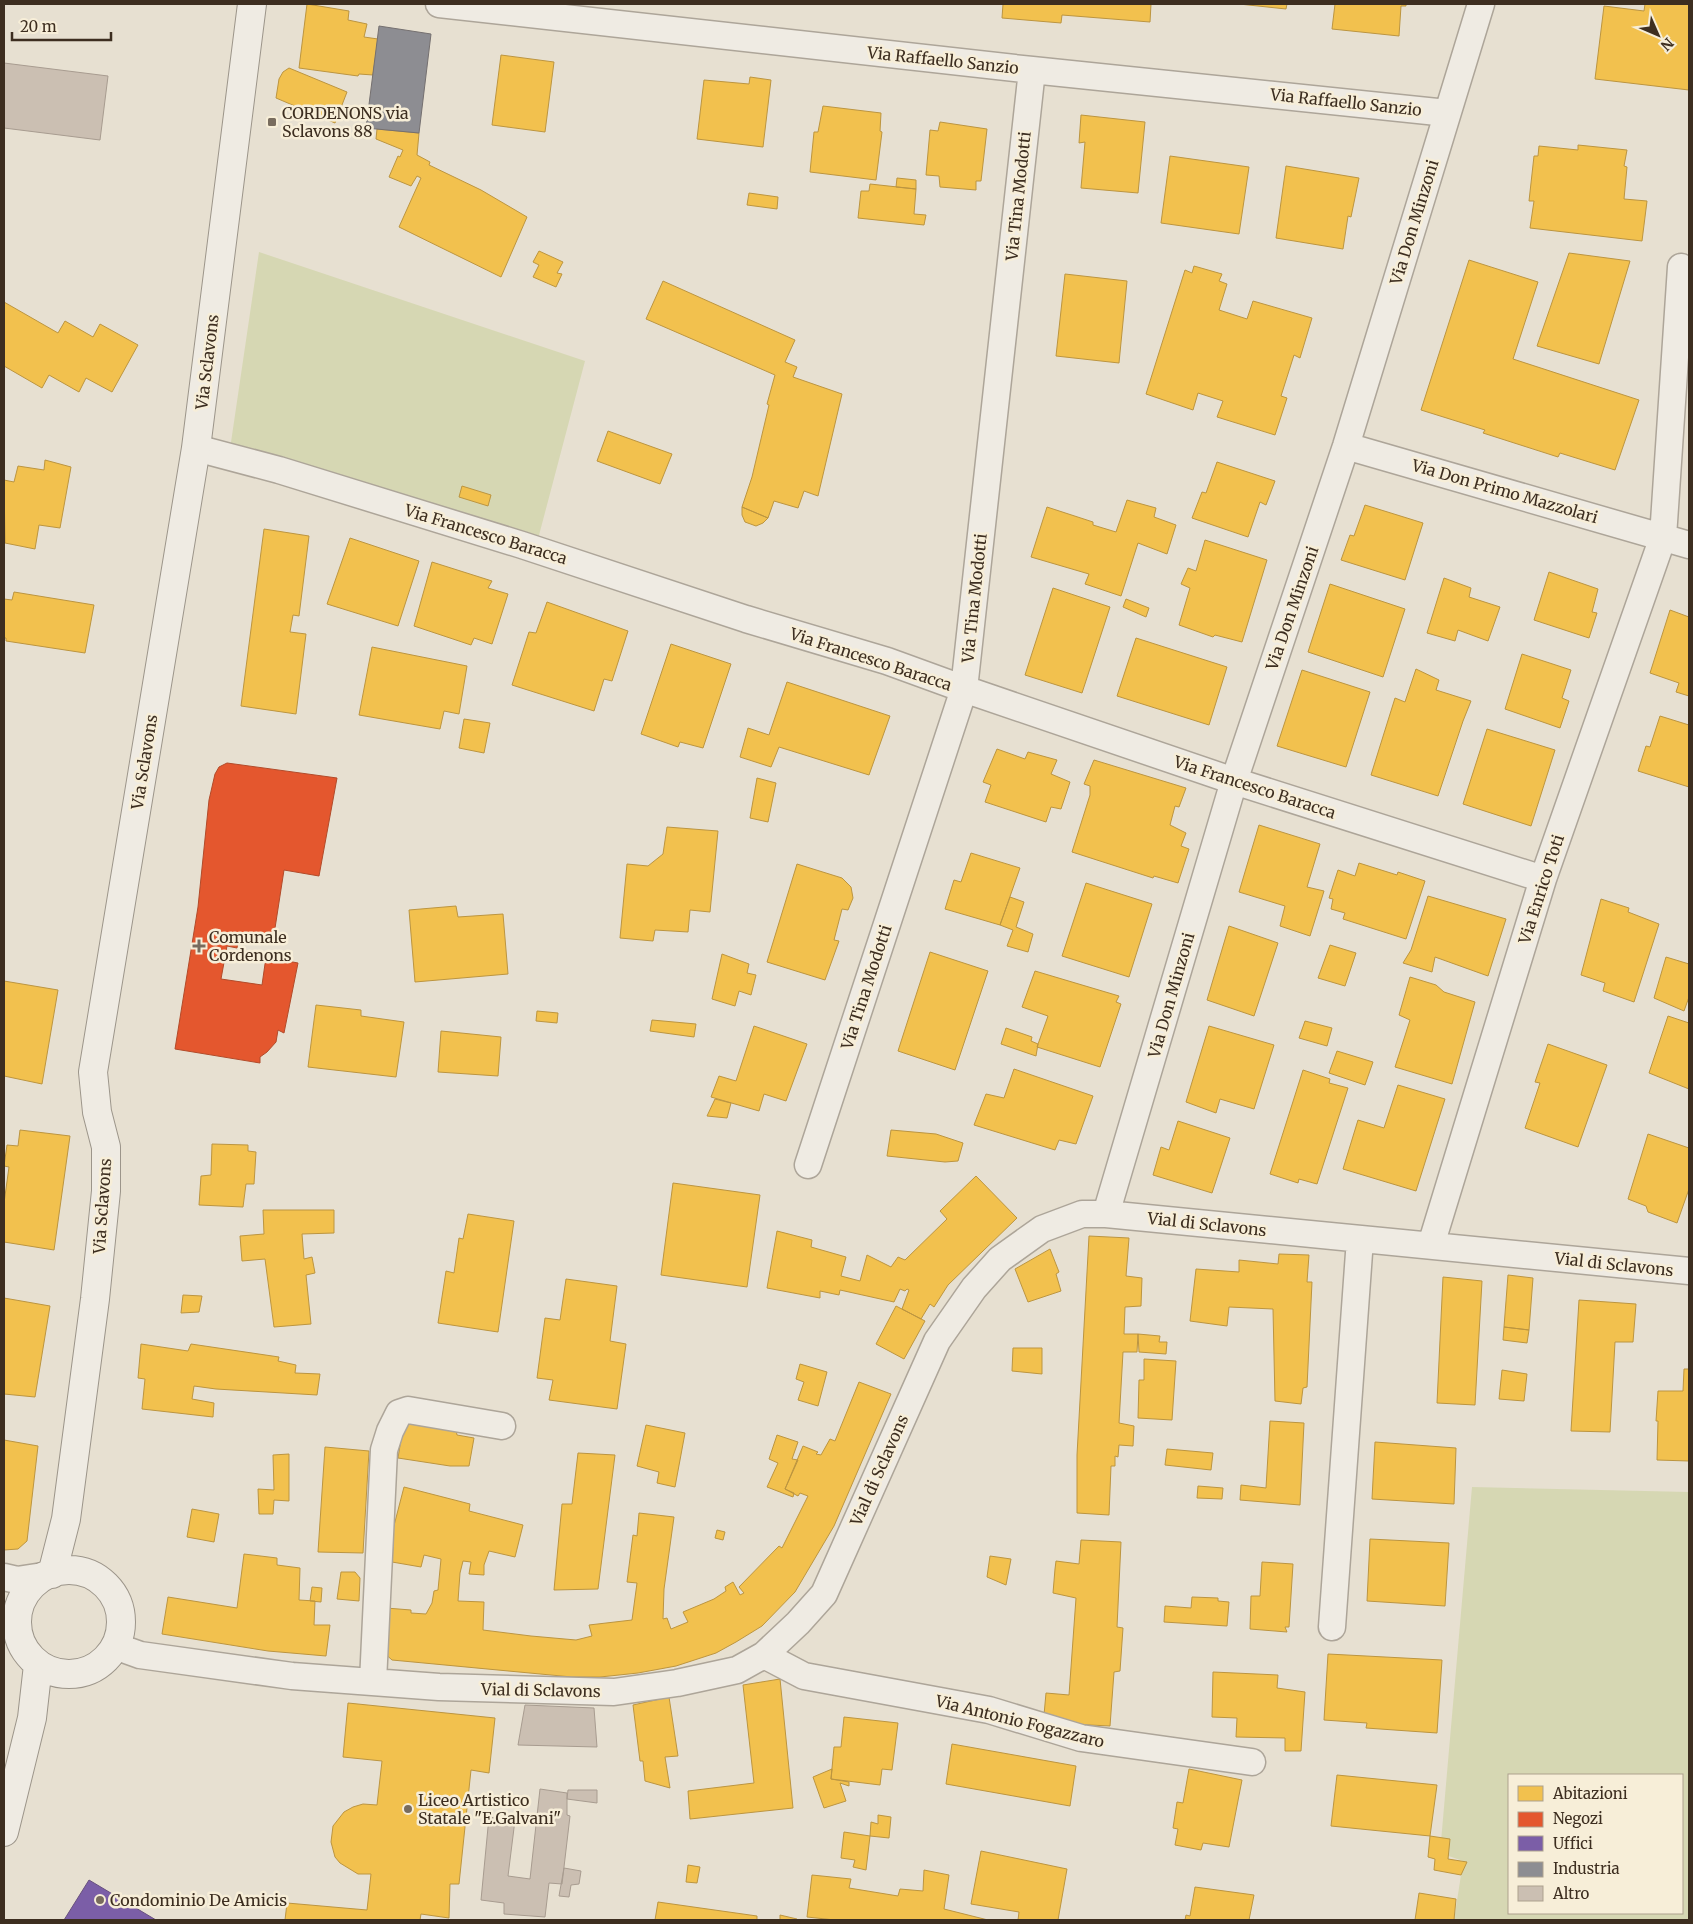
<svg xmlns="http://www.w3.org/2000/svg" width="1693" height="1924" viewBox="0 0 1693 1924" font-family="Merriweather,serif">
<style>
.green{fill:#d6d7b3;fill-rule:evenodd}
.homes{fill:#f2c14e;stroke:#bc9540}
.shops{fill:#e4572e;stroke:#b24b2a}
.offices{fill:#7b5ea7;stroke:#68507e}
.industry{fill:#8d8d92;stroke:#757070}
.building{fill:#cbbfb2;stroke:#a89c90}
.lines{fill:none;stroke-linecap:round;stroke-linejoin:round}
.street-casing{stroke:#ada599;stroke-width:29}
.secondary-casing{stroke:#9c958a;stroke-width:30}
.street{stroke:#efebe3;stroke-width:26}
.secondary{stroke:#efebe3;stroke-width:28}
.poi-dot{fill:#786c5e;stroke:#f7eed8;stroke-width:2}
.labels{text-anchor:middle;stroke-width:5;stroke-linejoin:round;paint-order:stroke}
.street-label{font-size:16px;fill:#3d2e20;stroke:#f7eed8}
.poi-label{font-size:16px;fill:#3d2e20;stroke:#f7eed8;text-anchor:start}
</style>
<rect width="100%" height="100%" fill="#e7e0d1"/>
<!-- green -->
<path class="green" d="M259 252 585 361 538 539 230 449Z
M1472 1487 1689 1492V1920H1454L1461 1875 1466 1862 1440 1853ZM1509 1775H1682V1913H1509Z"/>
<!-- homes -->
<path class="homes" d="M307 4 349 11 348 20 367 24 364 37 378 39 373 75 359 74 358 76 299 68Z
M1003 4H1151L1150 22 1062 15 1061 23 1002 18Z
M1239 4H1287L1286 9Z
M1335 4H1406V6H1401L1399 36 1332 29Z
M1645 4H1689V90L1595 79 1604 6 1644 11Z
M501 55 554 62 545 132 492 125Z
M289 68 347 92 335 123 276 98 279 79 283 72Z
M750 77 771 80 763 147 697 139 704 80 749 84Z
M823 106 881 113 880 131 882 132 876 180 810 172 814 132H818Z
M1081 115 1145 122 1138 193 1081 188 1085 142 1079 143Z
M940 122 987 129 981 181H976V190L940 187 939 176 926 175 930 130 938 131Z
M377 129 419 133 417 155 430 162 429 165 481 190 527 217 501 277 399 227 421 178 417 176 411 186 389 177 398 156 400 157 403 150 376 139Z
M1578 145 1627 150 1624 166 1627 167 1624 199 1647 201 1642 241 1530 228 1534 201H1529L1534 156H1538L1539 146 1578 150Z
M1170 156 1249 167 1239 234 1161 223Z
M1286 166 1359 178 1351 217 1348 216 1343 249 1276 238Z
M897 178 916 180V189L896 187Z
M870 184 916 189 914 214 926 215 924 225 858 218 861 191H869Z
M749 193 778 197 777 209 747 205Z
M539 251 563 262 557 273 562 274 556 287 533 277 539 265 533 262Z
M1569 253 1630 261 1599 364 1537 346Z
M1469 260 1538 282 1513 359 1639 400 1615 470 1560 453 1558 457 1483 433 1485 430 1421 410Z
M1194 266 1222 274 1219 281 1227 284 1219 310 1247 319 1253 301 1312 318 1300 358 1294 355 1281 396 1287 398 1275 435 1217 417 1223 401 1198 393 1193 410 1146 394 1185 270 1192 273Z
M1065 274 1127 281 1119 363 1056 356Z
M663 281 795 340 785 362 797 367 793 377 842 394 818 496 804 491 798 508 774 501 768 518 742 507 752 477 769 405 767 404 775 375 646 319Z
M4 302 58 333 65 321 93 337 100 324 138 345 112 392 86 378 79 392 49 375 42 388 4 366Z
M608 431 672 454 660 484 597 461Z
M45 460 71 467 60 528 39 525 35 549 5 543 4 480 14 482 18 466 44 470Z
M1217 462 1275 481 1266 505 1260 502 1248 537 1192 518 1202 492 1206 493Z
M462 486 491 495 488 506 459 497Z
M1127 500 1156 508 1154 517 1176 525 1167 554 1138 543 1121 596 1085 584 1089 574 1031 557 1047 507 1093 522V525L1116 532Z
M1365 505 1423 523 1405 580 1341 560 1350 535 1354 536Z
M742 507 768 518 763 523 756 526 745 522 742 515Z
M264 529 309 536 299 616 293 615 290 632 306 634 296 714 241 706Z
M350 538 419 561 398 626 327 604Z
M1205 540 1267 560 1242 642 1215 635 1213 637 1179 625 1190 588 1181 584 1188 568 1196 571Z
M432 562 492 581 488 588 508 594 492 644 474 638 471 645 414 626Z
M1549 572 1598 589 1592 612 1597 613 1589 638 1534 620Z
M1444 578 1471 588 1469 597 1500 607 1488 641 1458 630 1455 641 1427 633Z
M1330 584 1405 609 1383 677 1308 652Z
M1053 588 1110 607 1082 693 1025 675Z
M14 592 94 605 85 653 6 641V638H4V599L12 600Z
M1126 599 1149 608 1146 617 1123 607Z
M547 602 628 631 612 681 604 679 594 711 512 685 529 632 536 633Z
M1670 610 1689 617V696L1676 692 1679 683 1650 673Z
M1136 638 1227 667 1209 725 1117 696Z
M671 644 731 664 703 748 680 742 678 747 641 734Z
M372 647 467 666 459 714 444 711 440 729 359 715Z
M1522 654 1571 670 1562 698 1569 701 1560 728 1505 709Z
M1416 669 1439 680 1436 690 1471 701 1463 721 1438 796 1371 775 1395 698 1405 702Z
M1302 670 1370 692 1346 767 1277 746Z
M787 682 890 716 869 775 779 747 771 767 740 757 748 728 769 735Z
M1660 716 1689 725V787L1638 771 1646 746 1650 747Z
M464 719 490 723 484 753 459 748Z
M1487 729 1555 750 1531 826 1463 804Z
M997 749 1025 759 1028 752 1057 760 1051 774 1070 782 1061 809 1051 807 1046 822 985 802 991 785 983 782Z
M1094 760 1186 788 1179 807 1175 806 1170 825 1186 833 1181 846 1189 849 1178 883 1154 876 1153 878 1072 852 1090 795V786L1084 784Z
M757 778 776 783 768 822 750 818Z
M1259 825 1320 844 1307 887 1324 891 1310 936 1280 926 1285 906 1239 892Z
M667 827 718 831 710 912 690 910 688 932 655 930 653 941 620 938 627 864 648 866 663 854Z
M971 853 1020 868 1000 925 945 909 954 880 961 882Z
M1359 863 1397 875 1398 872 1425 881 1406 939 1343 919 1345 913 1331 909 1333 899 1329 898 1338 870 1355 876Z
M797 864 842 878 851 887 853 898 848 910 842 909 834 940 839 941 825 980 767 962Z
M1086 883 1152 904 1129 977 1062 956Z
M1428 896 1506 919 1488 976 1435 957 1432 972 1403 963 1411 950Z
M1010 897 1024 902 1016 927 1033 934 1028 952 1007 946 1013 930 1000 925Z
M1601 899 1629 908 1628 912 1659 924 1634 1002 1603 991 1605 983 1581 975Z
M456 906 458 917 503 914 508 974 415 982 409 910Z
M1229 926 1278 943 1254 1016 1207 1000Z
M1330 945 1356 953 1345 986 1318 978Z
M930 952 988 971 955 1070 898 1051Z
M722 954 749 964 747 973 756 975 751 995 739 991 735 1006 712 999Z
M1666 957 1689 964V962V997L1684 1011 1654 998Z
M1035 971 1119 996 1116 1002 1121 1004 1100 1067 1037 1047 1048 1016 1022 1007Z
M1410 977 1436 985 1444 992 1475 1002 1452 1084 1395 1067 1410 1020 1399 1015Z
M4 981 58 990 42 1084 4 1076Z
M316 1005 361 1010V1016L404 1022 396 1077 308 1067Z
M537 1011 558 1013 557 1023 536 1021Z
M1668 1016 1689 1023V1089L1649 1073Z
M652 1020 696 1024 694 1037 650 1031Z
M1305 1021 1332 1028 1327 1046 1299 1038Z
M754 1026 807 1044 786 1101 764 1094 759 1111 711 1097 719 1076 736 1081Z
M1209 1026 1274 1045 1254 1109 1220 1099 1216 1113 1186 1102Z
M1006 1028 1032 1037 1031 1041 1038 1044 1036 1056 1001 1044Z
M441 1031 501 1037 498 1076 438 1072Z
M1548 1044 1607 1065 1578 1147 1525 1128 1540 1083 1535 1082Z
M1337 1051 1373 1062 1365 1085 1329 1073Z
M1014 1069 1093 1096 1076 1144 1059 1140 1055 1150 974 1125 986 1094 1004 1098Z
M1303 1070 1330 1079 1329 1083 1348 1088 1317 1184 1299 1179 1298 1183 1270 1174Z
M1398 1085 1445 1099 1416 1191 1343 1169 1358 1120 1384 1128Z
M715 1099 731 1103 727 1118 707 1116Z
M1178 1121 1230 1138 1212 1193 1153 1175 1161 1147 1169 1150Z
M20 1130 70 1136 54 1250 4 1242V1203L9 1167 4 1166 7 1145 18 1146Z
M891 1130 936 1134 963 1143 958 1161 945 1162 887 1156Z
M1648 1134 1689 1148V1189L1677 1223 1648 1212 1646 1206 1628 1199Z
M212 1144 248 1145V1151L256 1152 254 1184H246L243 1207 199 1205 201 1176 211 1175Z
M976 1176 1017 1218 948 1285 934 1307 930 1304 921 1319 902 1309 909 1290 907 1289 905 1291 900 1289 894 1302 840 1290 839 1295 820 1291V1298L767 1288 777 1231 812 1240 811 1247 846 1257 841 1276 860 1281 867 1255 891 1267 898 1257 905 1260 947 1219 940 1211Z
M673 1183 760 1195 747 1287 661 1275Z
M263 1210H334V1233L302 1234 304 1259 312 1257 315 1273 306 1275 311 1324 274 1327 265 1259 242 1261 240 1236 264 1234Z
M468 1214 514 1221 498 1332 438 1323 446 1271 454 1273 459 1238 463 1239Z
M1089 1236 1129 1238 1126 1276 1142 1278 1141 1306 1125 1307 1124 1334H1138L1137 1352H1123L1119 1423 1134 1426 1133 1446 1119 1445 1118 1457 1115 1456V1466H1111L1109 1515 1077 1513V1455Z
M1050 1249 1059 1272 1056 1274 1061 1291 1028 1302 1015 1269Z
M1279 1254 1309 1255 1307 1282H1312L1307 1387 1303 1388 1301 1404 1275 1401 1273 1309 1229 1307 1227 1326 1190 1321 1196 1269 1239 1272V1260L1278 1264Z
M1508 1275 1533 1278 1529 1330 1504 1327Z
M1443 1277 1482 1281 1475 1405 1437 1403Z
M566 1279 617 1286 610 1341 626 1344 617 1409 549 1400 553 1380 537 1378 545 1318 560 1320Z
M183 1295 202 1296 199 1312 181 1313Z
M4 1298 50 1306 35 1397 4 1394Z
M1579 1300 1636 1304 1633 1342H1615L1610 1432 1571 1431Z
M896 1306 925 1321 904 1359 876 1344Z
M1504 1327 1529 1330 1527 1343 1503 1340Z
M1138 1334 1160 1336 1159 1342H1167L1166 1354 1139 1352Z
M141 1344 188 1351 191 1344 279 1357 278 1361 296 1365 295 1373 320 1374 317 1395 216 1389 194 1386 192 1399 214 1403 213 1417 142 1409 145 1379 138 1378Z
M1013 1348H1042V1374L1012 1371Z
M1144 1359 1176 1361 1172 1420 1138 1418 1139 1380H1144Z
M800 1364 827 1372 818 1406 798 1400 804 1382 796 1379Z
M1684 1369H1689V1461L1657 1460 1658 1421H1656L1658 1391H1683Z
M1502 1370 1527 1374 1524 1401 1499 1399Z
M859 1382 891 1394 834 1526 795 1592 762 1626 736 1642 716 1653 676 1666 638 1673 600 1677H572L392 1660 382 1651 386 1608 411 1610V1613L426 1614 432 1603 434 1591 438 1590 441 1559 424 1555 421 1567 392 1562 393 1547 389 1545 404 1487 470 1504 469 1511 523 1525 515 1557 489 1551 484 1565V1575L469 1574 471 1562 463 1561 460 1573 458 1601 484 1602 483 1630 531 1636 576 1640 592 1636 589 1625 632 1620 637 1583 627 1582 633 1535 637 1536 639 1513 674 1517 664 1589 663 1619 667 1618 671 1629 688 1622 683 1612 714 1599 726 1591 725 1587 733 1582 740 1595 744 1593 739 1587 779 1546 782 1548 808 1496 800 1493 798 1496 785 1489 803 1446 818 1452 816 1454 821 1455 830 1439 835 1441Z
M404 1421 456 1430 457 1435 474 1438 469 1466H450L398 1458Z
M1270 1421 1304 1423 1300 1505 1240 1500 1241 1485 1266 1488Z
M646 1425 685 1433 675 1487 657 1483 659 1472 637 1466Z
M777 1435 798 1442 792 1459 798 1460 785 1489 794 1493 793 1497 767 1487 778 1463 769 1459Z
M4 1440 38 1446 27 1541 18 1549 4 1550Z
M1375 1442 1456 1448 1454 1504 1372 1499Z
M325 1447 369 1451 363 1553 318 1552Z
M1167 1449 1213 1453 1211 1470 1165 1465Z
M578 1453 615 1455 598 1589 554 1590 562 1504H572Z
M289 1454V1501L274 1500 273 1514H259L258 1489 274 1490 273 1455Z
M1198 1486 1223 1488 1222 1499 1197 1498Z
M192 1509 219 1514 214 1542 187 1537Z
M717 1530 725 1532 723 1540 715 1538Z
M1370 1539 1449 1543 1445 1606 1367 1601Z
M1081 1540 1121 1542 1117 1627 1123 1628 1120 1671 1114 1672 1110 1726 1070 1724 1044 1715 1046 1693 1069 1695 1076 1598 1053 1593 1055 1569 1056 1561 1079 1564Z
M244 1554 277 1558V1565L300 1568 299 1600 315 1601 314 1625H330L326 1656 268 1651 162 1634 168 1597 237 1608Z
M990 1556 1011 1559 1006 1585 987 1577Z
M1262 1562 1293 1564 1289 1627H1285L1287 1632 1250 1629 1251 1596H1260Z
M341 1572H355L360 1578 359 1601 337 1599Z
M312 1587 322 1588 321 1602 310 1601Z
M1192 1597 1218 1598V1601L1229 1602 1227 1626 1164 1622 1165 1606 1191 1608Z
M1328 1654 1442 1660 1437 1733 1366 1728 1367 1723 1324 1720Z
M1213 1672 1278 1675 1277 1688 1305 1692 1301 1751H1285V1738L1236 1737 1237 1718 1212 1717Z
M780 1679 793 1808 690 1819 688 1791 754 1783 743 1685Z
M669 1697 678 1756 665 1757 670 1788 645 1781 643 1761H640L633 1705Z
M348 1703 495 1718 489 1773 471 1770 459 1884H450L449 1918 421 1914 420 1920H285L287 1903 367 1910 371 1874H358L340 1863 335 1857 331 1842 333 1826 344 1812 353 1807 363 1804 377 1805 382 1761 343 1757Z
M844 1717 898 1723 892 1770 882 1769 880 1785 831 1779 834 1747H841Z
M952 1744 1076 1766 1070 1806 946 1784Z
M832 1769 831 1779 849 1782V1786L840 1783 846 1801 824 1808 813 1777Z
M1189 1769 1242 1780 1229 1847 1203 1843 1201 1850 1175 1845 1178 1829 1173 1828 1177 1802 1183 1803Z
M1337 1775 1437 1785 1430 1836 1331 1826Z
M878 1815 891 1817 889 1838 870 1836 871 1822 878 1824Z
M844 1832 870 1836 866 1870 853 1867 855 1860 841 1858Z
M1430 1836 1450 1839 1448 1859 1467 1862 1461 1875 1434 1870 1435 1859 1428 1857Z
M981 1851 1067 1869 1058 1920H1018L1019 1912 971 1904Z
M688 1865 700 1867 697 1883 686 1882Z
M924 1870 949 1875 944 1909 988 1920H835L807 1917 812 1875 851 1879 849 1888 898 1896 900 1889 923 1891Z
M1195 1887 1254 1895 1249 1920H1185L1186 1915 1190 1916Z
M1419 1893 1456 1899 1454 1920H1415Z
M658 1902 757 1916V1920H655Z
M780 1915 797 1919V1920H780Z"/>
<!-- shops -->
<path class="shops" d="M227 763 337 778 319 876 284 870 273 941 239 935 237 948 227 946 221 979 262 985 266 957 298 963 284 1033 278 1030 276 1042 267 1052 260 1057V1063L175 1049 198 907 209 800 215 774 219 767Z"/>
<!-- offices -->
<path class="offices" d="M89 1880 156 1920H64Z"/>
<!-- industry -->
<path class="industry" d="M379 26 431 34 419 133 366 128Z"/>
<!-- building -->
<path class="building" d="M4 63 108 76 100 140 4 128Z
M525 1705 594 1708 597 1747 518 1745Z
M540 1789 567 1793V1815L570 1816 562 1884 549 1883 545 1917 504 1914V1903L481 1900 489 1817 515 1820 508 1876 530 1879Z
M568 1790H597V1803L567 1799Z
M564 1868 581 1871 579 1884 571 1885 569 1897 559 1896Z"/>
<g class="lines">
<!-- street casing -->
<g class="street-casing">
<path id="street" d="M439 4 1032 70 1447 113
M1346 446 1689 545
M196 448 279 470 522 545 746 619 887 661 964 689 1234 781 1543 879
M808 1165 964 689 1032 70
M1106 1214 1234 781 1346 446 1481 4
M1431 1245 1543 879 1663 537 1681 267
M4 1577 17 1580 43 1576
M1332 1627 1360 1239
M115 1646 140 1655 292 1676 439 1687 614 1692 677 1683 737 1670 764 1655 798 1623 824 1594 937 1341 974 1288 1000 1259 1042 1229 1082 1214H1106L1689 1271
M764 1655 804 1676 989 1710 1081 1738 1252 1762
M373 1682 384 1450 390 1431 399 1413 408 1410 502 1426"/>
</g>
<!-- secondary casing -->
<g class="secondary-casing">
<path id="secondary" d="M17 1622a52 52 0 1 1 104 0a52 52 0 1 1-104 0Z
M52 1574 66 1519 95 1299 106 1191V1147L97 1112 93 1072 196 448 252 4
M4 1832 32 1718 38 1665"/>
</g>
<!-- street -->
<use href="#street" class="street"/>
<!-- secondary -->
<use href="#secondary" class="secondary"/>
</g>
<!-- markers -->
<g class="poi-dot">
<rect x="267" y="117" width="10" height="10" rx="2.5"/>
<path d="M196.5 938.5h5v5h5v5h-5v5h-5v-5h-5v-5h5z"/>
<circle cx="408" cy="1809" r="5"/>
<circle cx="100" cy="1900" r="5"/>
</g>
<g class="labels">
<!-- street labels -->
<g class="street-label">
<text transform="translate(943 60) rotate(6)" y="6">Via Raffaello Sanzio</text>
<text transform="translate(1346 102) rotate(6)" y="6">Via Raffaello Sanzio</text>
<text transform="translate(1018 196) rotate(-84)" y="6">Via Tina Modotti</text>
<text transform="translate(1414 222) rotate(-73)" y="6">Via Don Minzoni</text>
<text transform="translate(207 362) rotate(-83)" y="6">Via Sclavons</text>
<text transform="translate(1505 491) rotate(16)" y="6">Via Don Primo Mazzolari</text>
<text transform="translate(486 534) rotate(17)" y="6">Via Francesco Baracca</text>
<text transform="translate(974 598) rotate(-84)" y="6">Via Tina Modotti</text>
<text transform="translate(1292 608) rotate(-71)" y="6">Via Don Minzoni</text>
<text transform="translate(871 659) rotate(18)" y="6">Via Francesco Baracca</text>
<text transform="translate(144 762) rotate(-81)" y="6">Via Sclavons</text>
<text transform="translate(1255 787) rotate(18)" y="6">Via Francesco Baracca</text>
<text transform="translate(1541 889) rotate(-72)" y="6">Via Enrico Toti</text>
<text transform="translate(866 987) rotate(-72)" y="6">Via Tina Modotti</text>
<text transform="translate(1171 995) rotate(-74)" y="6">Via Don Minzoni</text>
<text transform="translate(102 1206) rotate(-86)" y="6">Via Sclavons</text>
<text transform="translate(1207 1224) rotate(6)" y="6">Vial di Sclavons</text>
<text transform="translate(1614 1264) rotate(6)" y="6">Vial di Sclavons</text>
<text transform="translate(879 1470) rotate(-66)" y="6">Vial di Sclavons</text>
<text transform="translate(541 1690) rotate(1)" y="6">Vial di Sclavons</text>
<text transform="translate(1020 1721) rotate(14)" y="6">Via Antonio Fogazzaro</text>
</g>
<!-- poi labels -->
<g class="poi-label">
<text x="282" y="119">CORDENONS via<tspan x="282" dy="18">Sclavons 88</tspan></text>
<text x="209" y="943">Comunale<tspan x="209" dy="18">Cordenons</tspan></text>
<text x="418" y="1806">Liceo Artistico<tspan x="418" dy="18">Statale "E.Galvani"</tspan></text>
<text x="110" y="1906">Condominio De Amicis</text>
</g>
</g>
<!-- border -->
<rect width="1693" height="1924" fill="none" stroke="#3d2e20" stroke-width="10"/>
<!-- legend -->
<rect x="1508" y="1774" width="175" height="140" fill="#f7eed8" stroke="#ada18e"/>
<rect x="1518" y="1786" width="25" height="15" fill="#f2c14e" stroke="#ada18e"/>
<text x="1553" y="1799" font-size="15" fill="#3d2e20">Abitazioni</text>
<rect x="1518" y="1812" width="25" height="15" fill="#e4572e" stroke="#ada18e"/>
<text x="1553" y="1824" font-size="15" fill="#3d2e20">Negozi</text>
<rect x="1518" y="1836" width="25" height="15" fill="#7b5ea7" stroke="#ada18e"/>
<text x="1553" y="1849" font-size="15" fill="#3d2e20">Uffici</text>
<rect x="1518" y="1862" width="25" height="15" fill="#8d8d92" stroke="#ada18e"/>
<text x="1553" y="1874" font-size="15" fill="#3d2e20">Industria</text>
<rect x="1518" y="1886" width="25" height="15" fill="#cbbfb2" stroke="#ada18e"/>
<text x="1553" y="1899" font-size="15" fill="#3d2e20">Altro</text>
<!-- north arrow -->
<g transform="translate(1658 35) rotate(135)" stroke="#f7eed8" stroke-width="4" paint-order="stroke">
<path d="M0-4L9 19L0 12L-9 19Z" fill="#3d2e20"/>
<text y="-8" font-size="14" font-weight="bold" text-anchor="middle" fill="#3d2e20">N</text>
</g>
<!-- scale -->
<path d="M12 32v8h99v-8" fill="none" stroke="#3d2e20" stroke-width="2.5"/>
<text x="20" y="32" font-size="15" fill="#3d2e20" stroke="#f7eed8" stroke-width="4" paint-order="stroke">20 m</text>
</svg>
